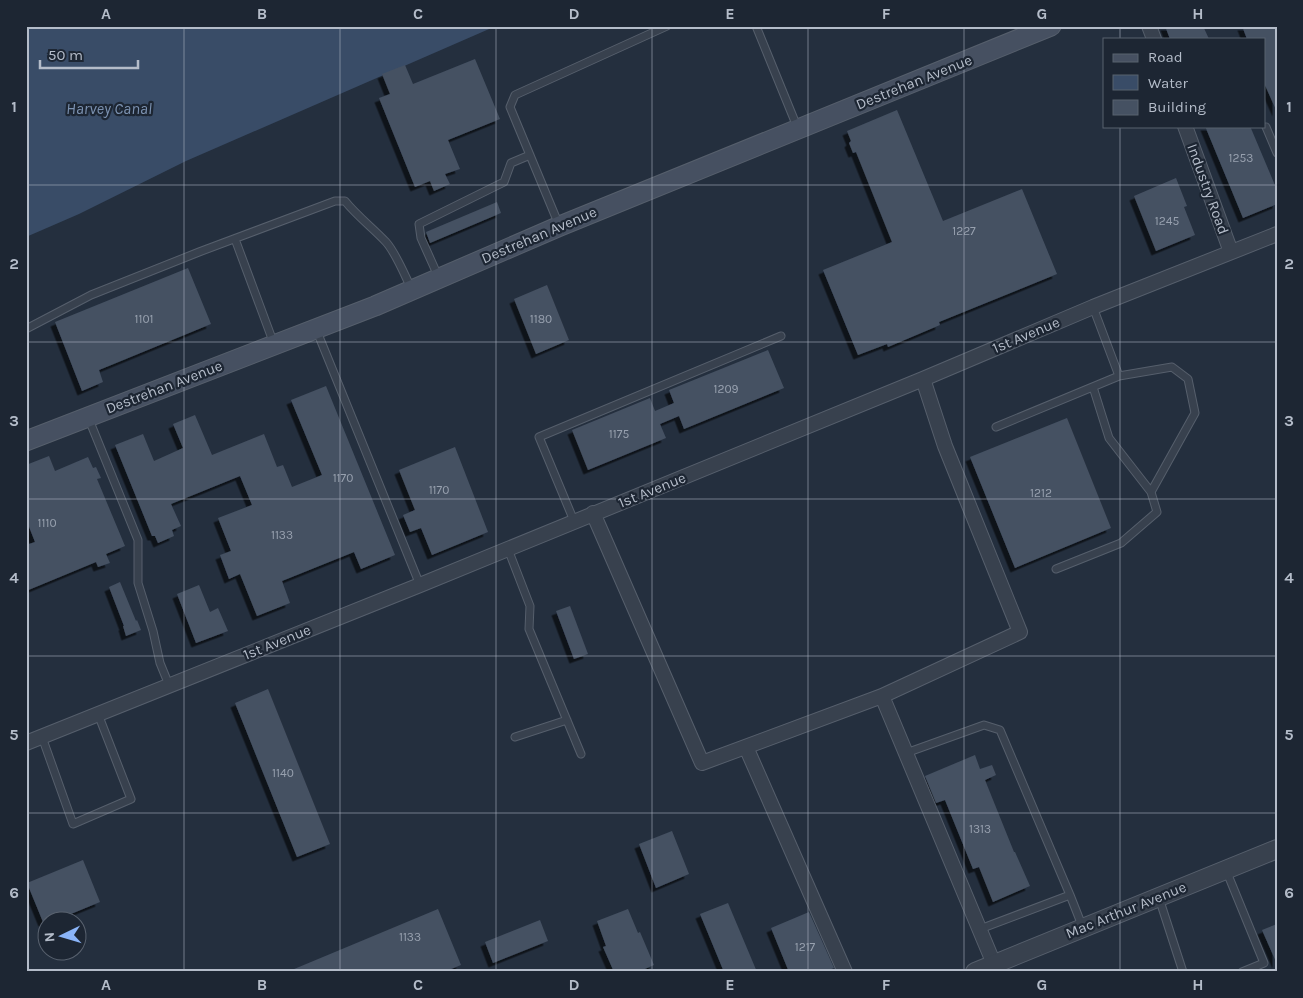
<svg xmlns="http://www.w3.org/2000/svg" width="1303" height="998" viewBox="0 0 1303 998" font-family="Karla,sans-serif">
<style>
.water{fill:#394c67}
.building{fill:#455162;filter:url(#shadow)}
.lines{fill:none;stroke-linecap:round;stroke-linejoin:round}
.service-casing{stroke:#565f6c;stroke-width:9}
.minor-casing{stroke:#565f6c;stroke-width:16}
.tertiary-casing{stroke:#565f6c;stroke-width:20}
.secondary-casing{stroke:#565f6c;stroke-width:21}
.service{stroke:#38414e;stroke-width:7}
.minor{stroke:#38414e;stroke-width:14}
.tertiary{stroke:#38414e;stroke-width:18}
.secondary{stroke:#465061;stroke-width:19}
.grid{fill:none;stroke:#b4bcc9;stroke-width:1;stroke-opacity:0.55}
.labels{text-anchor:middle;stroke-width:4.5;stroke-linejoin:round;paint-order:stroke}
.number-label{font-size:12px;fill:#98a1af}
.street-label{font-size:15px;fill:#b4bcc9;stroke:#1d2633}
.water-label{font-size:16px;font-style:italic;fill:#7c92b1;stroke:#1d2633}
.neatline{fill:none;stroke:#b4bcc9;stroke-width:2}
.grid-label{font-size:16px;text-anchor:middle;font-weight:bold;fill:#b4bcc9}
</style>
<defs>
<filter id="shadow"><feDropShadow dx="-4.5" dy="4.5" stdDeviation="0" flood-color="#0009"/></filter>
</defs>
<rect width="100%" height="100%" fill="#242f3e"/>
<!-- water -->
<path class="water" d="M26 26H496L186 161 79 214 26 237Z"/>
<!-- building -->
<path class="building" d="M1165 26H1203L1209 39H1170Z
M1242 26H1277V112L1264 83V39H1247Z
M475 59 500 119 448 140 460 169 445 174 450 184 434 191 430 181 415 187 379 98 390 94 382 74 405 65 413 84Z
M897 110 943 221 1022 189 1057 274 939 322 940 325 888 347 887 344 858 355 823 270 892 242 856 152 853 153 849 143 851 141 847 131Z
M1205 126H1250L1277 190V204L1243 218Z
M1176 178 1187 206 1184 207 1195 235 1156 251 1134 196Z
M497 202 501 213 430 243 426 232Z
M188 268 211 324 99 370 103 382 82 391 55 322Z
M547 285 569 340 536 354 514 299Z
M768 350 784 388 684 429 679 416 660 424 666 438 588 470 572 430 650 398 655 411 674 403 669 390Z
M326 386 395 555 361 569 354 552 282 581 290 603 257 616 240 574 229 579 220 555 231 551 218 518 252 505 240 476 171 504 181 526 172 530 174 536 158 543 155 536H152L115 445 143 434 154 461 183 448 173 424 195 415 212 455 264 434 277 467 283 465 292 487 322 475 291 400Z
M1067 418 1111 528 1015 568 970 457Z
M455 447 488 532 432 555 421 528 410 532 403 515 415 510 399 470Z
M49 456 55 471 88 457 93 468 96 467 101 478 97 479 125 546 106 554 110 563 98 567 96 562 26 591V545L35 542 26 519V465Z
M120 582 136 621 137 620 141 630 126 636 123 626H124L109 587Z
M199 585 210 612 218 608 228 631 196 643 177 594Z
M570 606 588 654 574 659 556 611Z
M268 689 330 844 297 857 235 703Z
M975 755 980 769 992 765 996 775 985 780 1014 852H1015L1030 886 993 902 979 867 973 869 945 800 936 803 925 776Z
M672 831 689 874 656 888 639 844Z
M83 860 100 902 66 916 65 913 43 922 27 883Z
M728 903 757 972H724L700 914Z
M438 909 461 965 444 972H287Z
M628 909 638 933 640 932 654 965 638 972H614L603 947 606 946 597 921Z
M809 912 834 968 824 972H789L771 928Z
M540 920 548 941 493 963 485 942Z
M1277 924V964L1262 930Z"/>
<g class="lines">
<!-- service casing -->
<g class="service-casing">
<path id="service" d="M756 26 798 129
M1266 127 1277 153
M559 225 510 107 515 95 667 26
M235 239 274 344
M438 276 421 238 419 224 504 182 511 163 530 155
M26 329 91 295 199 252 335 201H345C357 216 373 228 386 242 396 253 405 276 412 290
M316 329 420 585
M1119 376 1172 367 1188 379 1195 413 1151 492
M88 417 138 540V583L153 631 160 663 169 685
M996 427 1119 376 1093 307
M574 521 539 437 781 336
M508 549 530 606 529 629 581 754
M1056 569 1121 543 1157 512 1151 492 1109 438 1093 387
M42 737 73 824 131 799 98 714
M515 737 567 720
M906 753 984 725 1000 730 1070 895
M1226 870 1264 963 1242 972
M1159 898 1183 972
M980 929 1070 895 1083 928"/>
</g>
<!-- minor casing -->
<g class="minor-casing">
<path id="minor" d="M1149 26 1154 39
M1185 126 1231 252
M593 513 702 763 882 696 1020 632 945 446 923 379
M882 696 994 964
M26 743 420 585 923 379 1093 307 1277 234
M746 747 845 972"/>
</g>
<!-- tertiary casing -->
<g class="tertiary-casing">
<path id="tertiary" d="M975 972 1277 849"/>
</g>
<!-- secondary casing -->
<g class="secondary-casing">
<path id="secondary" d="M26 441 375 306 560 226 1051 26"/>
</g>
<!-- service -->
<use href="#service" class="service"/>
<!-- minor -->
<use href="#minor" class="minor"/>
<!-- tertiary -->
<use href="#tertiary" class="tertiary"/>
<!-- secondary -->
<use href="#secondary" class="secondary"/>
</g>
<!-- grid -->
<path class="grid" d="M184 26V972M340 26V972M496 26V972M652 26V972M808 26V972M964 26V972M1120 26V39M1120 126V972M26 185H1277M26 342H1277M26 499H1277M26 656H1277M26 813H1277"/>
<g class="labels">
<!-- number labels -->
<g class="number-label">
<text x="1241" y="162">1253</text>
<text x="1167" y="225">1245</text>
<text x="964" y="235">1227</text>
<text x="144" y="323">1101</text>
<text x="541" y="323">1180</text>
<text x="726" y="393">1209</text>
<text x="619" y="438">1175</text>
<text x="343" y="482">1170</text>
<text x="439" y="494">1170</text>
<text x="1041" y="497">1212</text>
<text x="47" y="527">1110</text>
<text x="282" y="539">1133</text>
<text x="283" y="777">1140</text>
<text x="980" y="833">1313</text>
<text x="410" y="941">1133</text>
<text x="805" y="951">1217</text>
</g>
<!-- street labels -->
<g class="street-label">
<text transform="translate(914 82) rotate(-22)" y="5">Destrehan Avenue</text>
<text transform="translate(1208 189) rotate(70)" y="5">Industry Road</text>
<text transform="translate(539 235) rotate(-23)" y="5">Destrehan Avenue</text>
<text transform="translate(1026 335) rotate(-23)" y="5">1st Avenue</text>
<text transform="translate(164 387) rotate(-21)" y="5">Destrehan Avenue</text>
<text transform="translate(652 490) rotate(-22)" y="5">1st Avenue</text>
<text transform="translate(277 642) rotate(-22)" y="5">1st Avenue</text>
<text transform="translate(1126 910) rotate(-22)" y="5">Mac Arthur Avenue</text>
</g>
<!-- water labels -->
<g class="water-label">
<text x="109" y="114">Harvey Canal</text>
</g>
</g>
<!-- border -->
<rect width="1303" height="998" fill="none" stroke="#1d2633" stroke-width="55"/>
<!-- legend -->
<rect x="1103" y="38" width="162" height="90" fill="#1d2633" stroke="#59626f"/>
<rect x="1113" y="54" width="25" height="8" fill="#465061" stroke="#59626f"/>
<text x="1148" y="62" font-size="15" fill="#b4bcc9">Road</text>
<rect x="1113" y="75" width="25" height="15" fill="#394c67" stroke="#59626f"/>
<text x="1148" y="88" font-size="15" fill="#b4bcc9">Water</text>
<rect x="1113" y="100" width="25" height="15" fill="#455162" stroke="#59626f"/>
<text x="1148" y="112" font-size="15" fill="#b4bcc9">Building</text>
<!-- north arrow -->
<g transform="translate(62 936) rotate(265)"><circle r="24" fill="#1d2633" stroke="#59626f"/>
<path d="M0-4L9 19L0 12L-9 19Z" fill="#8ab4f8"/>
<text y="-8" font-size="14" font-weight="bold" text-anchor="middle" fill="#b4bcc9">N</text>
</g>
<!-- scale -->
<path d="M40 60v8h98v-8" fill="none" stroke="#b4bcc9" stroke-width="2.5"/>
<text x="48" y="60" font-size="15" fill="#b4bcc9" stroke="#1d2633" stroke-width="4" paint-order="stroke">50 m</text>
<rect x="28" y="28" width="1248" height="942" class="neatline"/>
<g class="grid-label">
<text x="106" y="19">A</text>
<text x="262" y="19">B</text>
<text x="418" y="19">C</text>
<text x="574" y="19">D</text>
<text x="730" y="19">E</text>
<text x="886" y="19">F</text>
<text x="1042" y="19">G</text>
<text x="1198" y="19">H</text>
<text x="14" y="112">1</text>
<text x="1289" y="112">1</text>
<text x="14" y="269">2</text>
<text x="1289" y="269">2</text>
<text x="14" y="426">3</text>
<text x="1289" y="426">3</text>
<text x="14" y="583">4</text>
<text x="1289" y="583">4</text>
<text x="14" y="740">5</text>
<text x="1289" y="740">5</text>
<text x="14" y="898">6</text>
<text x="1289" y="898">6</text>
<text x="106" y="990">A</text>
<text x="262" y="990">B</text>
<text x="418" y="990">C</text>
<text x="574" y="990">D</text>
<text x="730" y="990">E</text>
<text x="886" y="990">F</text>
<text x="1042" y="990">G</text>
<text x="1198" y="990">H</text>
</g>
</svg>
